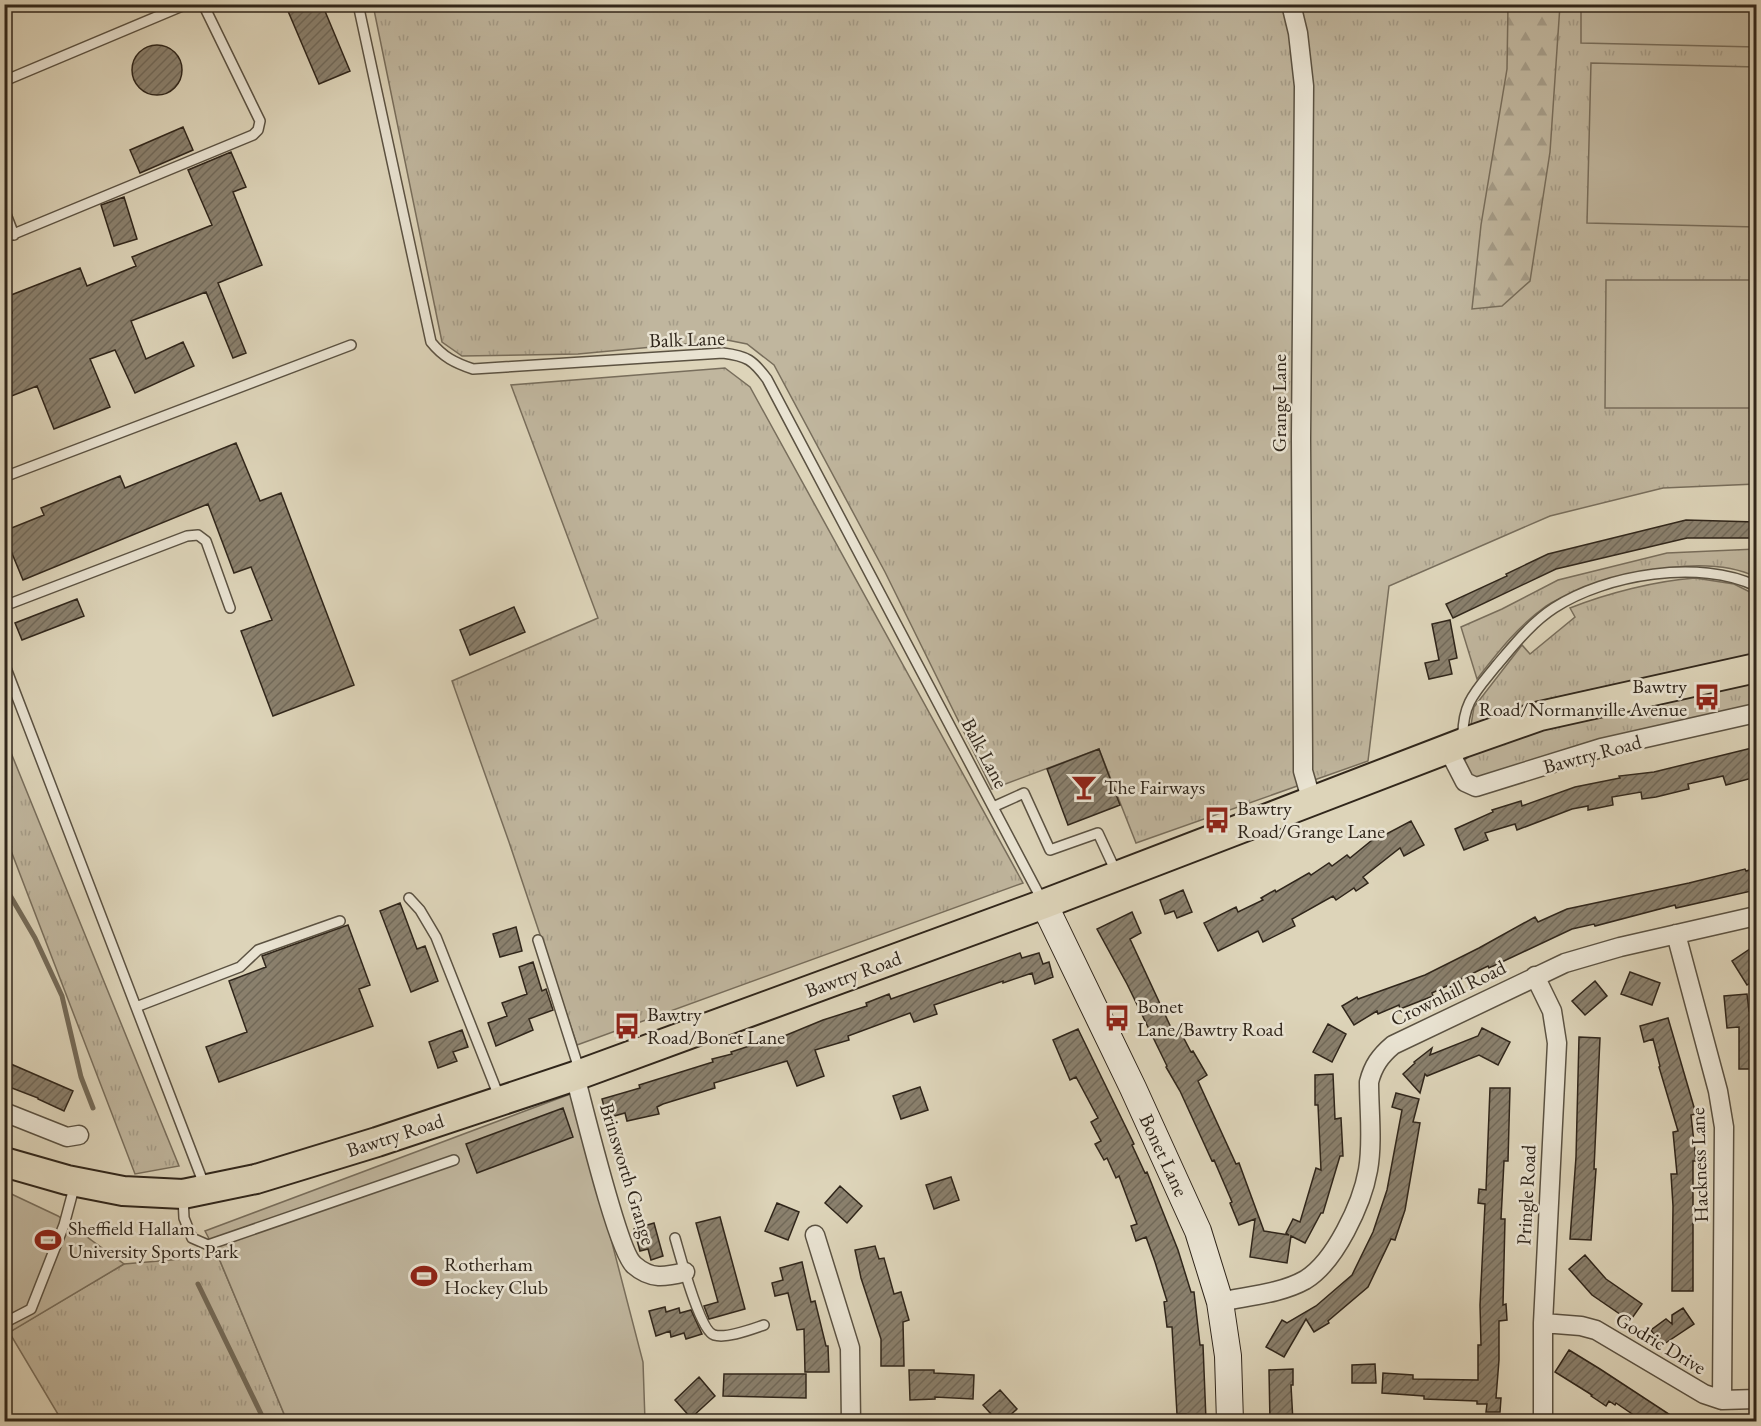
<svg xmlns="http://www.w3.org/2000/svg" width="1761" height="1426" viewBox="0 0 1761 1426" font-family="'EB Garamond',serif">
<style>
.grass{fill:url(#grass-tufts);stroke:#786e5c;stroke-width:1.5}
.forest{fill:url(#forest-firs);stroke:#786e5c;stroke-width:1.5}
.pitch{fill:#c0b69e;stroke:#786e5c;stroke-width:1.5}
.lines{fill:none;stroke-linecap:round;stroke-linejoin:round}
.stream{stroke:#746b59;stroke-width:5}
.building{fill:url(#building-hatch);stroke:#30261b;stroke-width:1.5}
.lane-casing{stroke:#5b5242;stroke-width:12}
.street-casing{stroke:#5b5242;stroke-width:21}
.secondary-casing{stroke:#30261b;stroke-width:28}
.primary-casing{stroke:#30261b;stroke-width:32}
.lane{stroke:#e9e3d2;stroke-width:9}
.street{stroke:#e9e3d2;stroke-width:18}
.secondary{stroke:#e9e3d2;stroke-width:26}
.primary{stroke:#ddd4b9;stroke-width:28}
.labels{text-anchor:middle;stroke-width:5;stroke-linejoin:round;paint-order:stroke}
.street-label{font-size:20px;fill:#30261b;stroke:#e9e3d2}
.poi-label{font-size:20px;fill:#30261b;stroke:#e9e3d2;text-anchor:start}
</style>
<defs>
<pattern id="grass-tufts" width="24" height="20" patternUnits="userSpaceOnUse" patternTransform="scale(1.5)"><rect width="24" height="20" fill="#c0b69e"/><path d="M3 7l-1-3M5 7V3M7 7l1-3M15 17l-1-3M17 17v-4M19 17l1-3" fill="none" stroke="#a59c88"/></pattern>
<pattern id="forest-firs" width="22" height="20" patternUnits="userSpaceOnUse" patternTransform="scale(1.5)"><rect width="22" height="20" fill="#c0b69e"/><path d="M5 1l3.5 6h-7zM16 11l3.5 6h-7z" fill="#a59c88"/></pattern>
<pattern id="building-hatch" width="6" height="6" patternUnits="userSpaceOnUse" patternTransform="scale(1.5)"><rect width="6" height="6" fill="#8a806d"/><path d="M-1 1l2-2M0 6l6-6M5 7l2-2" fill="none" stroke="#716959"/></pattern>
</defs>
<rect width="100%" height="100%" fill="#ddd4b9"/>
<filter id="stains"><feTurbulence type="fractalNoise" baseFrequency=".00333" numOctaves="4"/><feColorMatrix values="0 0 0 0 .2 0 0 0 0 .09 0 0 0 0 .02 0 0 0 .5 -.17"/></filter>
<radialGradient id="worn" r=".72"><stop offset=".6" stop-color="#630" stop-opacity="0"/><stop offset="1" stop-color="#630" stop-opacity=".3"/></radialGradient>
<!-- grass -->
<path class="grass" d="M373 5H1756V484L1663 488 1550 516 1389 586 1368 761 1136 843 1099 749 992 789 885 572 774 365 747 344 727 340 578 354 462 356 442 342Z
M725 368 750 387 1023 883 577 1045 509 842 452 681 598 618 511 385Z
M1756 549V577C1709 554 1630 571 1583 589 1571 594 1556 599 1546 606 1518 626 1498 652 1477 679L1461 627 1502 609 1558 580 1667 553Z
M1695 578 1734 584 1756 595V658L1589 690 1519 706 1471 725 1474 707 1522 645 1530 654 1575 617 1570 608C1608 593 1655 581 1695 578Z
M1756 681V707L1486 779 1473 778 1462 765 1467 757 1510 739 1574 721 1674 701Z
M4 738H5L179 1166 135 1174 5 835Z
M218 1256 287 1421H62L9 1332 124 1264Z"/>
<!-- forest -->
<path class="forest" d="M1508 5H1560L1550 152 1530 281 1502 306 1472 309 1481 225 1507 69Z"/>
<!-- pitch -->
<path class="pitch" d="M1581 5H1756V47L1581 43Z
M1591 63 1756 67V227L1587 223Z
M1606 280H1756V408H1605Z
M573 1093 643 1362 645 1421H287L218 1256 205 1231Z
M5 1191 58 1216 124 1264 5 1335Z"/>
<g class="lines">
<!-- stream -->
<path class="stream" d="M4 885 35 938 62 996 81 1077 93 1108
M198 1284 265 1422"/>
</g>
<!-- building -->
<path class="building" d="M285 4H322L350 71 319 84Z
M132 70a25 25 0 1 1 50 0a25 25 0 1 1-50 0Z
M183 127 193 150 140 173 130 150Z
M231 152 246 187 233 192 262 265 218 283 246 353 233 358 206 292 131 321 146 359 183 342 194 366 135 393 115 350 90 359 110 407 54 429 37 386 4 399V315L12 313 6 297 80 268 87 286 136 266 132 257 212 225 188 170Z
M124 197 137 239 114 246 101 205Z
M236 443 260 501 281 493 354 685 273 716 241 631 272 620 251 567 234 573 208 504 23 580 4 534V531L44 515 41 508 120 476 125 488Z
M1686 520 1756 522V538H1687L1556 569 1453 618 1446 604 1507 576 1506 574 1548 554Z
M77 599 84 616 22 640 15 623Z
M514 607 525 632 470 655 460 630Z
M1450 620 1457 658 1449 660 1452 674 1429 679 1425 663 1439 660 1432 624Z
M1756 747V777L1726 785 1723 776 1688 784 1689 789 1656 797 1642 799 1641 792 1612 797 1613 805 1588 810V806L1572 809 1517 830 1515 824 1485 833 1488 840 1464 850 1455 829 1493 812 1492 810 1521 801 1522 806 1575 787 1620 778 1619 776 1654 772Z
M1099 749 1120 805 1068 825 1047 769Z
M1411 821 1424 845 1404 856 1400 848 1363 877 1368 883 1356 891 1354 888 1336 900 1333 896 1292 919 1295 926 1263 942 1258 931 1218 951 1204 923 1236 907 1238 912 1263 900 1261 898 1275 890 1276 892 1309 873 1311 875 1329 863 1332 866 1347 855 1350 858 1376 837 1377 839Z
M1756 868V890L1676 908 1675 905 1595 926 1594 924 1572 929 1489 968 1488 966 1432 993 1433 996 1400 1009 1399 1005 1378 1014 1377 1011 1354 1025 1342 1006 1357 997 1358 999 1425 975 1479 948 1535 917 1538 922 1567 909 1689 883 1745 869 1746 871Z
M1183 890 1192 912 1177 918 1174 911 1165 914 1160 900Z
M400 903 417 949 425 946 438 981 411 992 380 911Z
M1132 912 1141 933 1130 939 1174 1034 1180 1031 1191 1052 1193 1051 1207 1075 1198 1081 1236 1164 1239 1163 1264 1231 1289 1235 1286 1233 1293 1219 1300 1222 1316 1168 1321 1170 1318 1105H1315V1075L1333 1074 1335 1119 1341 1118 1343 1156H1340L1323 1213H1321L1305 1243 1291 1236 1287 1263 1250 1257 1255 1219 1239 1225 1230 1203 1232 1202 1214 1160 1212 1161 1180 1091 1166 1067 1167 1066 1127 984 1097 929Z
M348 925 370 985 359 989 373 1026 219 1082 206 1047 247 1032 229 981 266 967 262 956Z
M516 927 522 951 500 957 493 934Z
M1756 945V979L1747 985 1732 961Z
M1020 953 1022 958 1039 953 1043 964 1049 962 1053 977 1035 984 1032 973 1003 983V981L934 1005 937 1014 914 1022 910 1013 848 1036 849 1040 815 1050 824 1076 797 1086 787 1061 714 1083 715 1088 663 1104 657 1107 659 1114 627 1121 625 1113 607 1118 602 1099 640 1088 639 1085 713 1062 712 1059 732 1054 731 1052 771 1039 772 1041 823 1020 867 1006 866 1003 889 994 891 999Z
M533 962 542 991 546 989 553 1010 529 1019 533 1030 496 1046 488 1023 507 1016 502 1003 527 994 519 967Z
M1630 972 1660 983 1652 1005 1621 994Z
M1595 981 1607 996 1585 1015 1572 1001Z
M1747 994 1749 1011H1753L1756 1045V1069H1739V1027L1727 1028 1724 996Z
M1668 1018 1696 1114 1691 1115 1696 1161H1693V1291H1672L1673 1206 1671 1174H1677L1673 1132 1678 1131 1659 1067 1660 1066 1653 1039 1644 1042 1640 1026Z
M1328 1024 1346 1034 1332 1062 1313 1052Z
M1482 1028 1510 1042 1498 1065 1479 1055 1427 1076 1425 1074 1420 1093 1403 1074 1415 1063 1414 1062 1432 1048 1430 1055 1478 1036Z
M1078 1029 1134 1144 1132 1145 1145 1173 1147 1172 1178 1250 1191 1292H1194L1200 1345H1203L1206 1420 1186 1421V1414H1177L1172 1327H1167L1164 1302 1167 1301 1155 1262 1146 1237 1136 1241 1131 1226 1137 1224 1119 1176 1116 1178 1107 1158 1104 1160 1095 1144 1101 1141 1091 1122 1098 1118 1076 1077 1070 1080 1053 1040Z
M462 1030 468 1047 453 1052 457 1061 438 1068 429 1042Z
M1579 1037 1600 1038 1594 1169H1596L1591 1240 1570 1239 1576 1157Z
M4 1061 73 1091 64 1111 38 1099V1098L4 1085Z
M920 1087 928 1110 901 1119 893 1096Z
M1490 1088H1510L1508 1161H1504L1501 1219H1505L1503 1305 1506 1304 1507 1320 1499 1321V1360L1496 1398H1501L1500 1412H1486L1487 1404H1477V1401L1424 1399V1396L1382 1393 1383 1373 1413 1375V1379L1478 1380V1345H1481L1480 1305 1485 1204 1478 1203 1479 1189 1486 1190Z
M1396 1093 1419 1099 1413 1122 1420 1123 1405 1210 1395 1240 1391 1239 1368 1287 1328 1321 1329 1323 1314 1332 1306 1319 1284 1357 1266 1347 1282 1320 1287 1323 1316 1306 1352 1275 1373 1232 1387 1190 1402 1110 1392 1107Z
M563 1108 573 1137 477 1173 466 1144Z
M951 1177 959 1200 934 1209 926 1185Z
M840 1186 862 1206 847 1223 825 1203Z
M777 1203 799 1212 788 1240 765 1231Z
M720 1217 745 1309 709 1319 704 1306 718 1302 696 1223Z
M654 1223 663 1256 651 1260 648 1249 640 1251 634 1229Z
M875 1246 879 1259 884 1258 894 1294 901 1292 909 1320 903 1322 904 1366H881V1339L861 1278 855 1250Z
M1585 1255 1606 1279 1642 1304 1630 1321 1592 1295 1569 1269Z
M802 1262 811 1302 815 1301 826 1346H828L829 1372H805L804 1329 797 1330 788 1293 775 1296 772 1283 783 1280 780 1268Z
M665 1307 666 1312 679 1308 680 1313 691 1310 702 1334 686 1339 684 1333 671 1337 670 1331 656 1336 649 1311Z
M1683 1308 1694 1324 1661 1346 1651 1330 1666 1319 1672 1324V1315Z
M1569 1350 1600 1369 1681 1422H1644L1616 1403 1615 1405 1609 1401 1606 1406 1591 1396 1592 1395 1555 1372Z
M1375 1364 1376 1383H1352V1365Z
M1293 1369V1385H1291L1293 1422H1270L1269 1370Z
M909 1370H934V1373L974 1375 973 1399 935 1397V1399L910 1400Z
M724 1374H806V1398L723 1396Z
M699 1377 715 1396 691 1418 675 1400Z
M1000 1390 1017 1409 1002 1422H998L983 1405Z"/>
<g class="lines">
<!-- lane casing -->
<g class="lane-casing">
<path id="lane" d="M358 4 431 342C443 357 455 363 473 369L723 353C747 356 753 360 767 379L1043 902
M4 81 187 4
M4 209 14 235
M4 238 253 135 258 130 260 121 203 4
M4 477 351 345
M4 606 187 536 198 535 206 541 230 608
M4 663 205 1187
M1463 738C1462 703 1476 691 1496 666 1514 645 1531 623 1554 608 1606 574 1700 559 1756 586
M993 807 1024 793 1050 850 1098 833 1117 874
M409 898 420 910 436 937 500 1099
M538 940 580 1072
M136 1007 240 967 258 950 340 921
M183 1197 184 1218 192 1238 208 1245 454 1160
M675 1238C680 1255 700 1331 714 1335 727 1339 752 1329 764 1325
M4 1323 31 1309 64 1225 75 1184"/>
</g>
<!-- street casing -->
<g class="street-casing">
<path id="street" d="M1291 4 1298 33 1304 86 1301 439 1303 757V771L1312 802
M1448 749 1465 782 1476 787 1601 748 1756 713
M1676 934 1718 1091 1724 1127 1722 1400
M1535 976 1552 1011 1557 1043 1543 1323V1422
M575 1076C583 1105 618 1252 634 1265 651 1280 665 1277 685 1272
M4 1112 67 1137 79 1135
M815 1235 850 1348 851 1422
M1220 1302C1247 1296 1280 1294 1305 1280 1335 1262 1362 1204 1368 1170 1373 1142 1369 1111 1369 1082 1373 1066 1380 1056 1393 1045L1565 963 1620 947 1756 916
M1543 1323 1581 1326 1596 1330 1704 1394 1722 1400 1756 1399"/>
</g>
<!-- secondary casing -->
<g class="secondary-casing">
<path id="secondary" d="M1044 904 1133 1088 1198 1231 1220 1302 1228 1356 1230 1422"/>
</g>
<!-- primary casing -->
<g class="primary-casing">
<path id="primary" d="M4 1162 67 1180 123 1191 183 1194 256 1179 377 1142 575 1076 1044 904 1463 743 1540 716 1756 668"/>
</g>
<!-- lane -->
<use href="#lane" class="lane"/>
<!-- street -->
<use href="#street" class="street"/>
<!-- secondary -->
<use href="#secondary" class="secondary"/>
<!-- primary -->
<use href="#primary" class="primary"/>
</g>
<!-- icons -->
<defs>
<g id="bus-bare" transform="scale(2.07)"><path d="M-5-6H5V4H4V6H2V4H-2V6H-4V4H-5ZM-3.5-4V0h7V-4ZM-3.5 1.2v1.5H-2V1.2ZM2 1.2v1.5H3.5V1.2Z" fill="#8f2418" stroke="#e9e3d2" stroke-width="2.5" paint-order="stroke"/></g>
<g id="bar-bare" transform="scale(2.07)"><path d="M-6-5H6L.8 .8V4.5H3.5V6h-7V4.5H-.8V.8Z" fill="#8f2418" stroke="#e9e3d2" stroke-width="2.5" paint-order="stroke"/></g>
<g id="stadium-bare" transform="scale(2.07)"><path d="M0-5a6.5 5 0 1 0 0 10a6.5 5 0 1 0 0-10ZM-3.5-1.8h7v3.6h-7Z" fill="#8f2418" stroke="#e9e3d2" stroke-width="2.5" paint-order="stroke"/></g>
</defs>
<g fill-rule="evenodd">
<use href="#bus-bare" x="1707" y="697"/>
<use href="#bar-bare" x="1084" y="787"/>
<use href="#bus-bare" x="1217" y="820"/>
<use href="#bus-bare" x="1117" y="1018"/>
<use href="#bus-bare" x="627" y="1026"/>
<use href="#stadium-bare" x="48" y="1240"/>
<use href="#stadium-bare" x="424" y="1276"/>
</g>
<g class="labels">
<!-- street labels -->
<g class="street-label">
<text transform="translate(687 339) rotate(-2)" y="7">Balk Lane</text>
<text transform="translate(1279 403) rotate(-90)" y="7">Grange Lane</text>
<text transform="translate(985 753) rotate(62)" y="7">Balk Lane</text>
<text transform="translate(1592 754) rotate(-15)" y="7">Bawtry Road</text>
<text transform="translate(853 974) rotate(-20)" y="7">Bawtry Road</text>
<text transform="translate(1448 993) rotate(-26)" y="7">Crownhill Road</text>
<text transform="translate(395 1135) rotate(-18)" y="7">Bawtry Road</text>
<text transform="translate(1164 1155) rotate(65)" y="7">Bonet Lane</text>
<text transform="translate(1699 1165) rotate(-92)" y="7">Hackness Lane</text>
<text transform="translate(628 1174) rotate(73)" y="7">Brinsworth Grange</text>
<text transform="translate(1526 1195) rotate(-87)" y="7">Pringle Road</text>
<text transform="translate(1661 1343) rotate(31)" y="7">Godric Drive</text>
</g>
<!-- poi labels -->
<g class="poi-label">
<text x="1687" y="693" text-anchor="end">Bawtry<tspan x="1687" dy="23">Road/Normanville Avenue</tspan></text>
<text x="1104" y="794">The Fairways</text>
<text x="1237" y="815">Bawtry<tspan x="1237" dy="23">Road/Grange Lane</tspan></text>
<text x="1137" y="1013">Bonet<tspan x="1137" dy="23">Lane/Bawtry Road</tspan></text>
<text x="647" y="1021">Bawtry<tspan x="647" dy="23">Road/Bonet Lane</tspan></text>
<text x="68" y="1235">Sheffield Hallam<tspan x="68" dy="23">University Sports Park</tspan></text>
<text x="444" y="1271">Rotherham<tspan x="444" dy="23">Hockey Club</tspan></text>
</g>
</g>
<!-- margin -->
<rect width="1761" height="1426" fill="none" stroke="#ddd4b9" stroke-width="24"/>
<rect x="6" y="6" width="1749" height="1414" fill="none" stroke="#30261b" stroke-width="3"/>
<rect x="12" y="12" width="1737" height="1402" fill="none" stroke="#30261b" stroke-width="1.5"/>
<rect width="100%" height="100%" filter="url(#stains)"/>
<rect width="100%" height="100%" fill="url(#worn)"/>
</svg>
